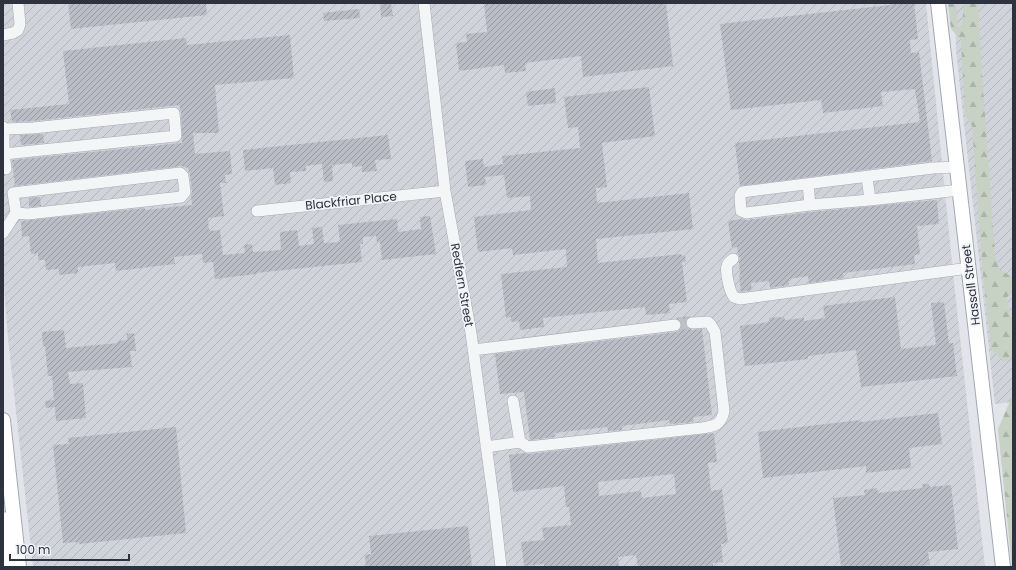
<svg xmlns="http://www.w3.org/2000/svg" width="1016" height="570" viewBox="0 0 1016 570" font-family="Poppins,sans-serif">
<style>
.industrial{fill:url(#industrial-furrows)}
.forest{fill:url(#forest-firs)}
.building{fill:url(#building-hatch);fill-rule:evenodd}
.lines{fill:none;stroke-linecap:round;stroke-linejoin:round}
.minor-tunnel{stroke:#bec0c7;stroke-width:11;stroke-dasharray:11 5.5;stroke-linecap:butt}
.minor-casing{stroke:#a8abb2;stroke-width:12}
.major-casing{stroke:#a2a9b3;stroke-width:16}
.minor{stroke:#f4f5f7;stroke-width:11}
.major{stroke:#fff;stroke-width:14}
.labels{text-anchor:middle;stroke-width:3.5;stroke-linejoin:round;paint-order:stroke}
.street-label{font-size:12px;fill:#2c323e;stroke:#f1f3f6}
</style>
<defs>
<pattern id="industrial-furrows" width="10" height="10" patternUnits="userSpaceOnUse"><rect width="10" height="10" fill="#d0d3da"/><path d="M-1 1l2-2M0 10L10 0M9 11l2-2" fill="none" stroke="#b3b6bc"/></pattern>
<pattern id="forest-firs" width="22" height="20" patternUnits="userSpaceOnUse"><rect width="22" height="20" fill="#c7d1c4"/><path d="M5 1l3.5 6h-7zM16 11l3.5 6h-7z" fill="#abb4a9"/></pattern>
<pattern id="building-hatch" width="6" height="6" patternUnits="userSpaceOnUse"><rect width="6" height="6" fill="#babdc5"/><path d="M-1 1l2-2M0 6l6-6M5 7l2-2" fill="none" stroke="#979aa1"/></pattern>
</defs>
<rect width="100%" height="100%" fill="#e2e4e9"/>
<!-- industrial -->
<path class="industrial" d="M3 3H926L954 282 985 567H33L8 338 3 275Z
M955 3H1013V191L1011 192 1012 216 1013 217V402L995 404 956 51Z"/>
<!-- forest -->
<path class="forest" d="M948 3H956L958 28 962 25 964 3H978L982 75 995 255 1000 270 1013 277V293L1007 297 1013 329V357L1003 362 991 348 983 274 972 126 965 115 961 40 951 29Z
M1013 394V567H1012L998 429Z"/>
<!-- building -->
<path class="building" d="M68 3H206L207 15 71 29Z
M380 3H391L393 16 381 17Z
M484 3H666L673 66 583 77 581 56 525 63 526 71 505 73 504 65 459 71 456 43 467 42 466 34 487 32Z
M890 3H914L918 39 910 40 911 53 919 52 932 161 740 186 735 143 920 122 915 89 881 92 883 106 823 113 821 100 731 110 720 24 890 5Z
M359 9 360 18 324 21 323 13Z
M290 35 294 78 215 85 219 133H193L195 154 230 151 232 174 225 175 226 183H220L224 216 208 218 209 231 220 230 223 255 245 253 244 245 252 244 253 252 281 250 280 232 297 230 299 246 314 244 312 228 322 227 324 243 340 242 338 225 397 219 398 232 421 229 420 217 430 216 436 254 382 260 380 242H377L376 236 363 237V244H360L362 262 256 273V274L215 279 213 262 203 263 202 254 174 257 175 264 116 271 115 263 78 267V273L59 275V269L46 270 45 260H38V253L31 254 29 236 22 237 21 221 145 208V210L192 205 191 196 192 191 190 175 188 168 182 166 15 186 12 160 182 143 181 112 179 105 33 121 12 122 10 110 69 104 63 51 186 38 187 45Z
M649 87 655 136 602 143 607 187 596 188 597 203 689 193 693 229 596 239 598 263 681 254 682 256 685 255 686 262H682L687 302 669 304 670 313 646 315 645 307 543 318 544 327 520 330 519 321 511 322V317L506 318 501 274 567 267 566 249 513 255 512 248 478 252 474 217 531 210 530 196 507 198 504 175 485 177 486 185 468 187 465 161 483 159 484 167 503 164 502 156 580 148 578 127 568 128 564 97Z
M555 88 556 103 528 106 526 92Z
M43 134 44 143 21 145 20 135Z
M388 135 391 159 375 160 377 171 362 172V166L352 167V163L332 165 333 181 324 182 322 164 306 166V171L290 172 291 183 275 185 273 168 245 171 243 150Z
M40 197 41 206 29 207V198Z
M937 200 939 224 917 226 920 254 914 255 915 264 843 273 844 278 809 283 808 276 789 279V285L770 288 769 281 751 283 752 290 741 292 739 275H740L739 263 740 258 738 254 737 247 732 248 728 221 742 219 747 220 811 212Z
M895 297 901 349 936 345 931 303 944 302 949 343H953L957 376 861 387 856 350 808 356V359L745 366 740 326 770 322 769 318 784 317 785 320 804 318V321L825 318 823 306Z
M691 316 686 320V327L692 330 702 329 712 415 693 417 694 422 670 424 669 420 622 426V430L608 431 607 427 554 433 555 437 530 440 524 392 500 394 495 354 676 332 680 330 682 325 680 320 675 318Z
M64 330 66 348 118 343V341L127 340V334L134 333 136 351H130L132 367 68 372 70 384 83 383 86 418 56 421 55 407 46 408 45 401 54 400 52 376H48L45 346H43L42 332Z
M938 413 942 444 909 448 911 468 866 473V466L763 478 758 432 860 420 861 422Z
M176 427 186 533 79 544V542L63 543 53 445 69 444 68 438Z
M714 433 717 462 708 463 711 491 722 489 728 543 721 544 723 562 713 563V567H638L636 555 618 557 619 567H544V564L524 566 521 542 544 540 542 528 571 525 569 507H566L564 486 513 492 509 455 525 453 529 454ZM674 474 676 494 642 498 641 491 599 496 598 482Z
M922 484H929L930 487 951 485 958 549 928 552 930 565 910 567H841L833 498 865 495 864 490 877 488 878 493 923 488Z
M468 526 472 567H366L365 555 371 554 369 536Z"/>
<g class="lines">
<!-- minor-tunnel -->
<path class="minor-tunnel" d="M675 325 692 323"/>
<!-- minor casing -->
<g class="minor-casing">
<path id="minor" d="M424 3 445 191 471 333 494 504 501 567
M3 35 13 33 18 30 20 24 18 3
M3 127 4 129 33 128 174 113 176 136 4 154 6 169
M4 129V154
M808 184 810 205 746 213 741 211 740 196 742 192 933 168 957 167
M870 200 960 190
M810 205 870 200 867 177
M257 211 445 191
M3 233 16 213 13 193 180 173 183 176 185 192 181 197 28 214 16 213
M733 259C731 261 727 263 727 266 725 272 730 293 734 297L740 299 969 268
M473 350 675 325
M513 401 520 442
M486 447 520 442 528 447 702 428C715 426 721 425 724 411L715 332 711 325 708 322 692 323"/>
</g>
<!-- major casing -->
<g class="major-casing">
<path id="major" d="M938 3 1003 567
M3 420 19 567
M3 519 8 567"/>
</g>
<!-- minor -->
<use href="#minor" class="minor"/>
<!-- major -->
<use href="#major" class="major"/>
</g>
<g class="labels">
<!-- street labels -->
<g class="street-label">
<text transform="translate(351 201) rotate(-6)" y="4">Blackfriar Place</text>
<text transform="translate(462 285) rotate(80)" y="4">Redfern Street</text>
<text transform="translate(971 285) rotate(-97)" y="4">Hassall Street</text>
</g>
</g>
<!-- border -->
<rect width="1016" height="570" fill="none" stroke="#2c323e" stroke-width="8"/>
<!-- scale -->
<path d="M10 554v6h119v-6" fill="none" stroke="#2c323e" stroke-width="2"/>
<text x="16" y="554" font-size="12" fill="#2c323e" stroke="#f1f3f6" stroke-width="3" paint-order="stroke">100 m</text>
</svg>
